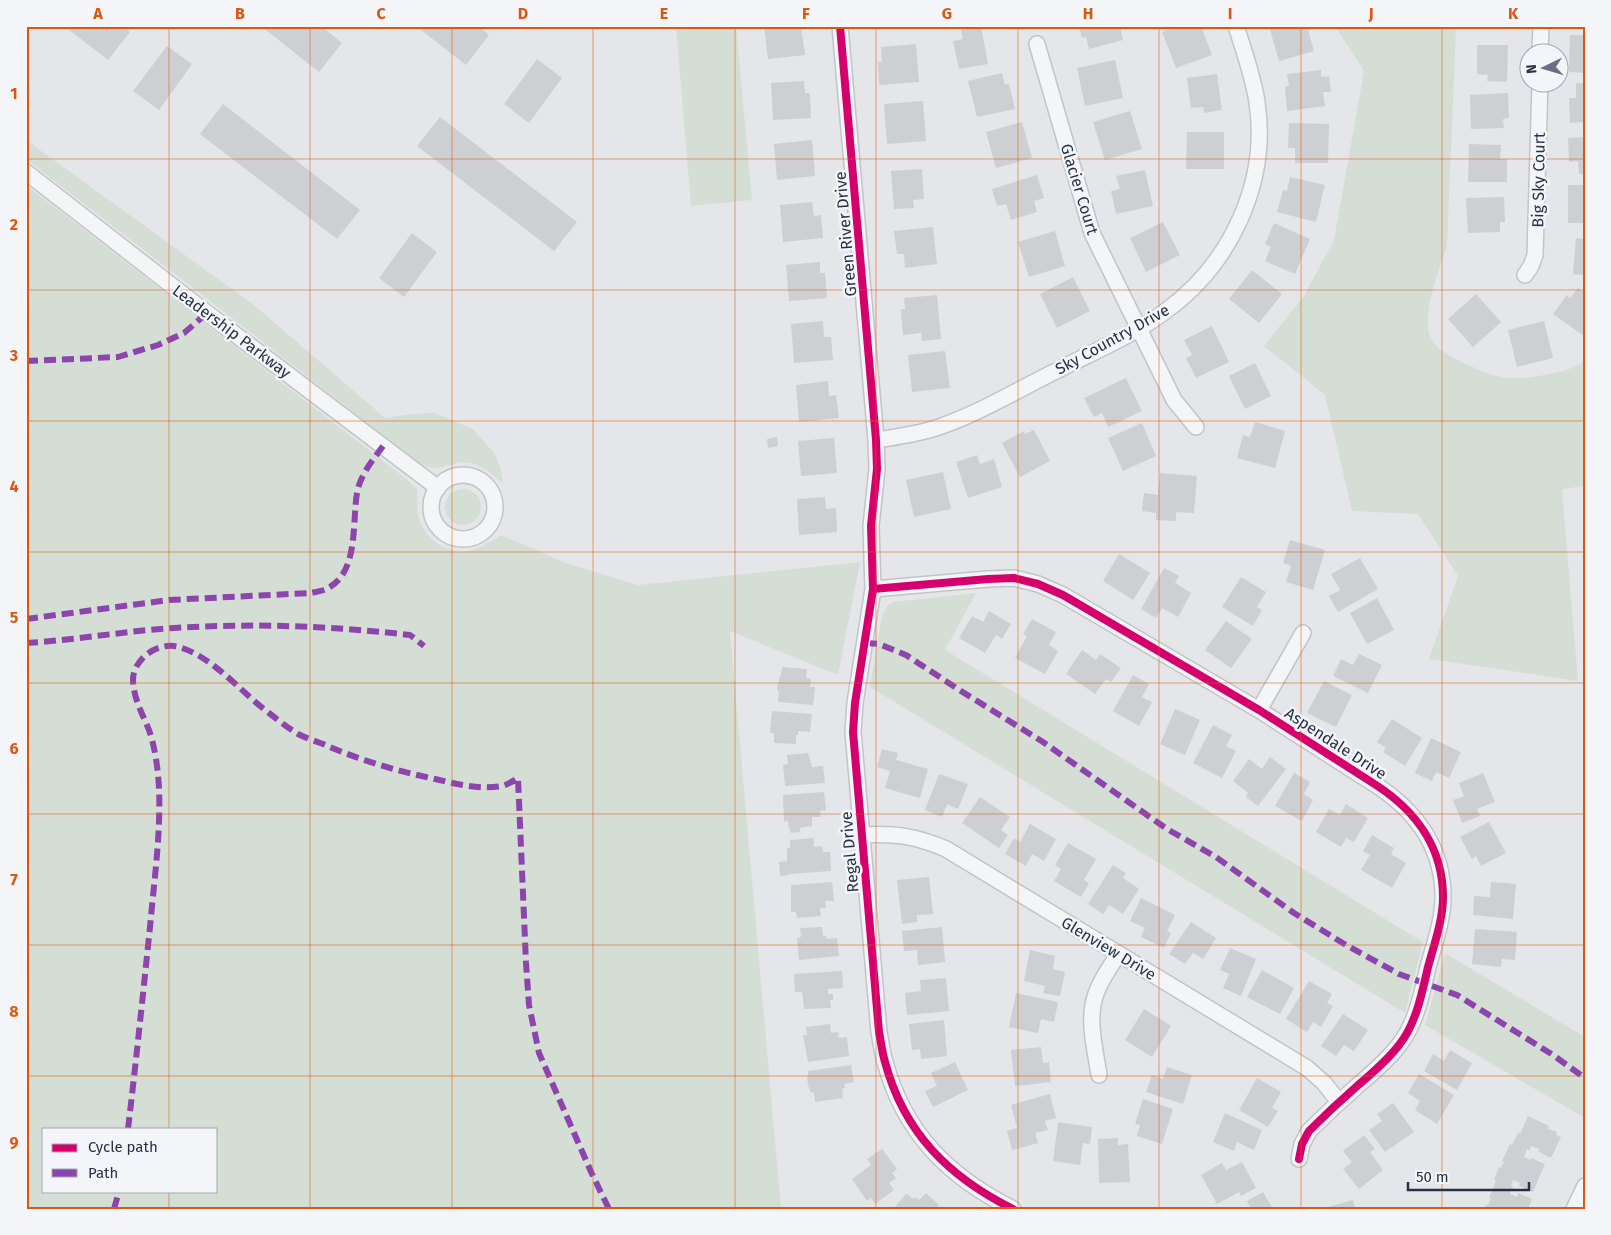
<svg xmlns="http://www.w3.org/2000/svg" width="1611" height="1235" viewBox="0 0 1611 1235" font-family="'Fira Sans',sans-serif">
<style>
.green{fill:#d4ded5;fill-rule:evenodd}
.building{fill:#cdcfd3}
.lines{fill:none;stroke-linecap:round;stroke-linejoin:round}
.minor-casing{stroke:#c3c4c8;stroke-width:18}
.minor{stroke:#f4f5f7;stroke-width:15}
.quiet{stroke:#8e44ad;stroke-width:6;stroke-dasharray:12 6;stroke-linecap:butt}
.cycleway-casing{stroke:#f3f5f9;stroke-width:11}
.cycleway{stroke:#d6006c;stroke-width:8}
.grid{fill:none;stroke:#de570f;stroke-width:1;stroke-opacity:0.55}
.labels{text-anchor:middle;stroke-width:5;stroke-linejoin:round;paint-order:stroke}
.street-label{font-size:16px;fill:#283146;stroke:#f3f5f9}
.neatline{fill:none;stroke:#de570f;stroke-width:2}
.grid-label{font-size:16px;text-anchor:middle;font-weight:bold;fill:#de570f}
</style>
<rect width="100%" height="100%" fill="#e5e6ea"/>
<!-- green -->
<path class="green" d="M676 26H736L752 200 691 206Z
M1335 26H1456L1447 246C1439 272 1426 300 1428 328 1430 345 1444 353 1458 360 1496 378 1507 383 1549 374 1563 371 1573 369 1585 361V486L1562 489 1578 681 1429 659 1458 576 1418 514 1352 511 1325 395 1264 346 1304 296 1334 240 1364 71Z
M26 140 254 305 385 418 411 414 435 413 473 429 494 453 501 469 503 484C490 472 476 459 457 463 440 466 440 472 422 465L26 159Z
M26 185 409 481 417 489C418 498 416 508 418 517 423 537 448 556 469 551 481 548 491 542 501 535L566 563 638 585 860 562 838 675 730 631 781 1209H26ZM44 1129H216V1191H44Z
M445 507a18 18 0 1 1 36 0a18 18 0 1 1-36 0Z
M976 593 945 650 1423 942 1405 1013 870 687 882 615 887 606 893 602Z
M1445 953 1585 1037V1118L1425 1025Z"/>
<!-- building -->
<path class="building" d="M64 26H123L130 32 108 60Z
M261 26H321L342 43 319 72Z
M416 26H478L489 35 466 65Z
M764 26H801L805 55 768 59Z
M981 26 988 64 959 69 953 41 963 39 961 30Z
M1079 26H1120L1123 40 1089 49 1086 37 1082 38Z
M1178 26H1201L1212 55 1176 68 1162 32Z
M1269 26H1320L1308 30 1314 51 1279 61Z
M1570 35H1585V73L1569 72Z
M916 44 919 82 879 85 878 62H882L881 47Z
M1477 45H1508L1507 82 1487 81 1488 75 1477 74Z
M167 46 192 64 159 110 133 91Z
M537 59 562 78 529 123 504 104Z
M1115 60 1123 98 1085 106 1077 68Z
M1321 70V77L1329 76 1331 92H1323L1325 106 1287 111 1285 87 1289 86 1287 74Z
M1002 73 1005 85 1009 84 1015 109 977 117 968 81Z
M1217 74 1222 110 1204 113 1203 107 1191 108 1187 78Z
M804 81 805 93H810L811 118 773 120 771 83Z
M1576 83H1585V122L1570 123 1569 98H1576Z
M1508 93 1509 118 1503 119 1504 128 1471 129 1470 95Z
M923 101 926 141 887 144 884 104Z
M223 104 360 210 337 239 200 134Z
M1130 111 1142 149 1105 160 1093 122Z
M440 117 577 222 554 251 417 146Z
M1022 122 1032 158 996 168 986 132Z
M1289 123 1329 124 1328 163H1295V148H1288Z
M1187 132H1224V169H1186Z
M1585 137V174H1579L1578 161 1569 162 1568 138Z
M812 140 815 176 777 180 774 144Z
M1469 144 1501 145 1500 159H1507V182H1468Z
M922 169 924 199 913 200 914 208 894 209 891 171Z
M1145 170 1153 206 1116 214 1111 191 1120 189 1116 176Z
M1037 175 1044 198 1034 201 1037 212 1011 220 1006 204 997 206 992 189Z
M1290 177 1325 185 1316 222 1277 212 1283 190 1287 191Z
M1568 185H1585V223H1568Z
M1504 197 1505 222H1500V232L1468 233 1466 198Z
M812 202 814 216 821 215 823 238 783 242 780 205Z
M1163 222 1180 255 1146 272 1130 238Z
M1274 223 1310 239 1295 274 1265 261 1271 247 1265 244Z
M933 227 937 264 905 268 904 254H897L894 231Z
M1055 231 1065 266 1029 277 1018 242Z
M412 233 437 252 404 297 379 278Z
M1576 238 1585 239V275L1573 274Z
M820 262V273H825L827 298 789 301 786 265Z
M1252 270 1282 294 1259 323 1229 299Z
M1073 277 1090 311 1057 328 1040 294Z
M1578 288 1585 293 1584 336 1553 314 1567 295 1570 298Z
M1476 294 1501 322 1473 347 1448 319Z
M937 295 941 339 922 341 921 333 903 335 901 309H905L904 298Z
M823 321 824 337H831L833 360 794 363 791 324Z
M1544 321 1553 358 1517 367 1508 330Z
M1212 326 1229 362 1196 378 1186 358 1192 355 1184 340Z
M945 351 950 388 912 392 908 355Z
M1255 363 1271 396 1245 409 1229 376Z
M1126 378 1142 411 1108 427 1102 413 1094 417 1084 398Z
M828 381 829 396 836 395 839 418 799 422 796 385Z
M1255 422 1285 431 1275 468 1237 458 1243 435 1250 437Z
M1142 423 1156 456 1123 471 1108 438Z
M1034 430 1050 461 1020 477 1002 443 1024 431 1025 434Z
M777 437 778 446 768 448 767 439Z
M834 438 837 473 801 476 798 441Z
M977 455 980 464 994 459 1002 487 968 498 956 462Z
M943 472 951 509 914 517 906 480Z
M1160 473 1197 476 1194 513 1176 512V521L1156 520V513L1142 511 1144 493 1158 495Z
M825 497 826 509 836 508 837 532 799 535 797 499Z
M1290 540 1325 550 1313 590 1286 582 1291 566 1283 563Z
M1119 554 1150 573 1133 600 1103 581Z
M1360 558 1378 589 1338 612 1329 596 1340 590 1331 574Z
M1164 568 1179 576 1175 583 1191 593 1178 617 1162 608 1156 618 1141 609Z
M1241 577 1266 592 1257 607 1262 610 1253 626 1222 607Z
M1377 598 1394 630 1367 644 1350 613Z
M989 611 1011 624 1002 639 996 635 985 653 959 638 972 616 983 622Z
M1032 619 1056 632 1049 645 1058 651 1045 674 1015 658 1027 636 1023 634Z
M1226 621 1252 639 1231 668 1205 650Z
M1082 650 1096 660 1100 654 1121 668 1111 682 1106 679 1095 694 1066 674Z
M1359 654 1382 665 1368 693 1333 676 1341 659 1353 665Z
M782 667 807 669 806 678 811 679 810 687H815L813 705 778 702 779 691 777 690 778 682H779L780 675H781Z
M1133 675 1149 684 1142 697 1152 702 1139 726 1113 711Z
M1324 681 1352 695 1336 727 1307 713Z
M1175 709 1200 720 1185 755 1160 744Z
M772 711 812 714 810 732 798 731V735H796V744L774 743V733H770Z
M1392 719 1422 738 1405 766 1383 752 1386 748 1377 742Z
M1213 725 1232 735 1226 746 1236 751 1222 778 1193 763Z
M1431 738 1461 752 1449 778 1436 772 1432 781 1415 773Z
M882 749 898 753 896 760 928 769 920 798 885 788 890 771 877 767Z
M808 753 812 767 823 766 825 783 785 786 783 765 788 764 787 755Z
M1270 757 1286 769 1258 806 1246 797 1248 793 1233 781 1249 759 1262 769Z
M1294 773 1310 782 1304 794 1313 800 1302 821 1275 806Z
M1483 773 1495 802 1477 809 1480 816 1462 823 1453 800 1464 796 1459 783Z
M939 774 968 784 958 809 947 804 942 817 925 810Z
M824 792 826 810 820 811 821 817H812V826L800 828V832L791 833 790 829H789L788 821 784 822 783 795Z
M980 797 1010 817 1001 830 1008 835 999 848 962 823Z
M1346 804 1368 818 1354 842 1346 838 1341 847 1316 832 1329 809 1340 815Z
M1489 822 1506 853 1481 866 1476 856 1472 859 1460 837Z
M1030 824 1056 839 1044 861 1032 854 1026 866 1005 854 1014 838 1020 842Z
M1372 835 1394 848 1391 854 1406 863 1392 888 1361 870 1370 855 1363 851Z
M814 838V847L822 846 823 852H830L831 871 789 874V875L780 876 779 862 787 861V848H790V840Z
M1068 843 1096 859 1084 880 1089 883 1081 897 1054 881 1061 869 1055 865Z
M1113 865 1126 873 1123 878 1139 889 1123 914 1109 905 1103 914 1088 904Z
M929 877 933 914 917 915V922L902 924 897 880Z
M832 882 834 901H825L826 908H820L821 916 797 918 796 912H791V885Z
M1491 882 1516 884 1513 919 1473 915 1474 896 1490 897Z
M1141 898 1175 915 1167 931 1171 933 1164 948 1141 937 1145 928 1130 921Z
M1191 922 1216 938 1203 959 1193 953 1185 964 1169 954Z
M821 927H822L823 936H826L827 939 837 938 839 956 799 960 797 938 801 937 800 928Z
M942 927 945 962 918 965 917 950 904 951 902 931Z
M1475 929 1517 932 1515 960 1502 959 1501 967 1472 964Z
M1230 948 1256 959 1241 996 1223 988 1229 974 1220 970Z
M1030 950 1055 956 1053 969 1065 972 1060 996 1043 993 1045 986 1024 981Z
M1262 970 1294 988 1280 1014 1247 997Z
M842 971 843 988 828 989V994H833V1000H830L831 1008 804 1009 802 992H795L794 974Z
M946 978 949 1011 907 1015 905 993 921 991 920 980Z
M1309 981 1332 994 1327 1003 1333 1006 1321 1027 1313 1022 1307 1032 1286 1019Z
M1016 993 1058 1002 1054 1022 1041 1019 1038 1033 1009 1027Z
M1144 1009 1171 1026 1152 1057 1125 1040Z
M1343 1014 1368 1030 1354 1051 1344 1045 1336 1056 1321 1046Z
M944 1020 947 1056 921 1059 920 1049 912 1050 909 1024Z
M830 1024 831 1033 838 1032 839 1038 847 1037 849 1056 808 1062 803 1035H807L806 1027Z
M1041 1047 1043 1063 1049 1062 1051 1082 1015 1086 1011 1050Z
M1450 1050 1472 1063 1457 1090 1424 1071 1433 1054 1444 1061Z
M955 1062 968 1090 933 1107 925 1091 937 1086 931 1073Z
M851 1065 854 1082 844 1084 845 1088 842 1089 843 1098 815 1102 814 1092 811 1093 808 1085 807 1076H808V1071Z
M1167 1067 1192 1075 1183 1104 1146 1092 1152 1075 1163 1079Z
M1419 1074 1454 1095 1437 1124 1415 1110 1420 1101 1408 1093Z
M1257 1078 1281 1092 1272 1108 1278 1111 1268 1127 1239 1110Z
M1050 1094 1056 1118 1045 1121 1048 1130 1035 1133 1038 1143 1012 1150 1007 1131 1017 1128 1011 1105Z
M1143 1099 1173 1109 1162 1144 1137 1136 1140 1125 1135 1124Z
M1393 1103 1414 1132 1385 1152 1369 1130 1382 1121 1377 1114Z
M1225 1113 1262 1130 1254 1150 1237 1142 1234 1151 1213 1142Z
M1528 1116 1549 1126 1548 1129 1557 1132 1556 1135 1561 1137 1551 1158 1539 1152V1149L1531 1146 1530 1150 1527 1149 1524 1157 1531 1160V1158L1545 1164 1533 1192 1519 1186 1520 1183 1513 1180 1511 1186 1513 1187 1510 1194 1517 1197 1518 1193 1532 1199 1528 1209H1484L1486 1204 1488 1205 1491 1199 1489 1198 1496 1181 1494 1180 1499 1167 1501 1168 1504 1162 1502 1161 1510 1144 1512 1145 1518 1133 1520 1134Z
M1058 1122 1092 1127 1090 1144 1083 1143 1080 1165 1053 1161Z
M1364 1135 1375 1149 1370 1152 1383 1170 1359 1189 1343 1169 1352 1162 1343 1151Z
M1118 1138V1145L1128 1144 1130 1182 1099 1183 1098 1139Z
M882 1149 897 1169 892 1173 896 1178 889 1183 894 1190 875 1204 871 1198 867 1201 852 1179 871 1165 867 1159Z
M1242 1162 1256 1188 1241 1196 1239 1192 1217 1204 1201 1175 1222 1163 1226 1170Z
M1263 1192 1273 1209H1251L1247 1201Z
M926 1193 939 1205 935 1209H893L905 1195 907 1194 913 1199 915 1197 919 1200Z
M1353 1200 1355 1209H1324V1208Z"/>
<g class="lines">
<!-- minor casing -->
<g class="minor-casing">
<path id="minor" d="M840 26 876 440 877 469 871 526 873 589 855 703 853 732 879 1032C881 1042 882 1052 885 1062 904 1133 949 1177 1013 1209
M1037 44 1092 233 1174 400 1196 427
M1540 52 1541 26
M26 172 207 313 438 488
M1525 275 1531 266 1535 255 1540 82
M876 440C898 437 918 434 939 427 980 413 1019 389 1058 370 1093 352 1136 334 1167 310 1231 263 1269 182 1257 102 1253 76 1244 51 1236 26
M431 507a32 32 0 1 1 64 0a32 32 0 1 1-64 0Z
M873 589 988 579 1014 578 1038 584 1063 595 1259 710 1376 785C1416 811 1443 848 1443 897 1443 920 1434 945 1428 967 1422 993 1416 1024 1399 1045 1387 1061 1371 1074 1356 1087 1340 1101 1324 1116 1309 1131L1302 1144 1299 1159
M1259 710 1303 633
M861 835C894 833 916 836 946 849L1307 1068 1324 1083 1339 1102
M1099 1075C1095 1047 1086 1018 1097 991 1102 978 1111 966 1118 954
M1574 1209 1585 1186"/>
</g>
<!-- minor -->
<use href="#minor" class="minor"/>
<!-- quiet -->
<path class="quiet" d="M26 361 118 357 158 345 184 333 207 313
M26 619 169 600 310 593C315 592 323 591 328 588 359 572 352 522 357 493 360 475 373 460 383 446
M26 643C76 640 125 631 174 628 253 623 332 626 410 635L424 646
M865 643 879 644 906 655 961 691 1043 742 1167 829 1216 857 1294 913 1346 945 1399 974 1457 995 1553 1055 1585 1078
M128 1129C136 1062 143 994 150 927 154 882 161 833 159 788 158 769 155 747 149 730 142 713 133 697 133 679 134 658 159 641 179 647 213 657 241 692 269 713 278 720 288 728 298 734 306 738 315 741 323 744 359 760 397 771 435 779 456 784 480 790 502 786 507 785 513 781 518 778L526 963 529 1005 539 1053 592 1174 609 1209
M114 1209 119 1191"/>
<!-- cycleway casing -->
<g class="cycleway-casing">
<path id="cycleway" d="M840 26 876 440 877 469 871 526 873 589 855 703 853 732 879 1032C881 1042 882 1052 885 1062 904 1133 949 1177 1013 1209
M873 589 988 579 1014 578 1038 584 1063 595 1259 710 1376 785C1416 811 1443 848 1443 897 1443 920 1434 945 1428 967 1422 993 1416 1024 1399 1045 1387 1061 1371 1074 1356 1087 1340 1101 1324 1116 1309 1131L1302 1144 1299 1159"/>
</g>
<!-- cycleway -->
<use href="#cycleway" class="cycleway"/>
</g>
<!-- grid -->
<path class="grid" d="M169 26V1129M310 26V1209M452 26V1209M593 26V1209M735 26V1209M876 26V1209M1018 26V1209M1159 26V1209M1301 26V1209M1442 26V1209M26 159H1585M26 290H1585M26 421H1585M26 552H1585M26 683H1585M26 814H1585M26 945H1585M26 1076H1585M169 1191V1209"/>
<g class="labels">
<!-- street labels -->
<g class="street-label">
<text transform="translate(1538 180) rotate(-89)" y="6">Big Sky Court</text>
<text transform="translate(1080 189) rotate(73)" y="6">Glacier Court</text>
<text transform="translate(845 234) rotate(-95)" y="6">Green River Drive</text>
<text transform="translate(232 331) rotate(37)" y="6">Leadership Parkway</text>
<text transform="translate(1112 339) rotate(-29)" y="6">Sky Country Drive</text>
<text transform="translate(1336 743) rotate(33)" y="6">Aspendale Drive</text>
<text transform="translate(849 852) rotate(-95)" y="6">Regal Drive</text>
<text transform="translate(1109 948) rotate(31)" y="6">Glenview Drive</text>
</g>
</g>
<!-- border -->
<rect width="1611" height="1235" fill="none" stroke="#f3f5f9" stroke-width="55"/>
<!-- legend -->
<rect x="42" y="1128" width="175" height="65" fill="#f3f5f9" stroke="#a2a7b1"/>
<rect x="52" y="1144" width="25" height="8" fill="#d6006c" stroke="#a2a7b1"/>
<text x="88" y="1152" font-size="15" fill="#283146">Cycle path</text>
<rect x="52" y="1169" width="25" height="8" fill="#8e44ad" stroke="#a2a7b1"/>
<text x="88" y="1178" font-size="15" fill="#283146">Path</text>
<!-- north arrow -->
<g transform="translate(1544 68) rotate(265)"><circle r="24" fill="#f3f5f9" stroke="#a2a7b1"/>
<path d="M0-4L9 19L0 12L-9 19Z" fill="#6a707f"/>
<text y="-8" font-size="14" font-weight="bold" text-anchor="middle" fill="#283146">N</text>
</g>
<!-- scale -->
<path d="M1408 1182v8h121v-8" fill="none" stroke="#283146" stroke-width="2.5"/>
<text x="1416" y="1182" font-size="15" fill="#283146" stroke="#f3f5f9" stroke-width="4" paint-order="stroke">50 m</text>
<rect x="28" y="28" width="1556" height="1180" class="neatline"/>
<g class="grid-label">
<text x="98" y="19">A</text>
<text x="240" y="19">B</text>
<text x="381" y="19">C</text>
<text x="523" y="19">D</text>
<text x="664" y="19">E</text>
<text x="806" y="19">F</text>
<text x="947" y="19">G</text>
<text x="1088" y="19">H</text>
<text x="1230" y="19">I</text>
<text x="1371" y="19">J</text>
<text x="1513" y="19">K</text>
<text x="14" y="99">1</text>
<text x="14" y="230">2</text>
<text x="14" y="361">3</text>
<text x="14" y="492">4</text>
<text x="14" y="623">5</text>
<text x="14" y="754">6</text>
<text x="14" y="885">7</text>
<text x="14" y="1017">8</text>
<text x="14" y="1148">9</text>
</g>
</svg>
